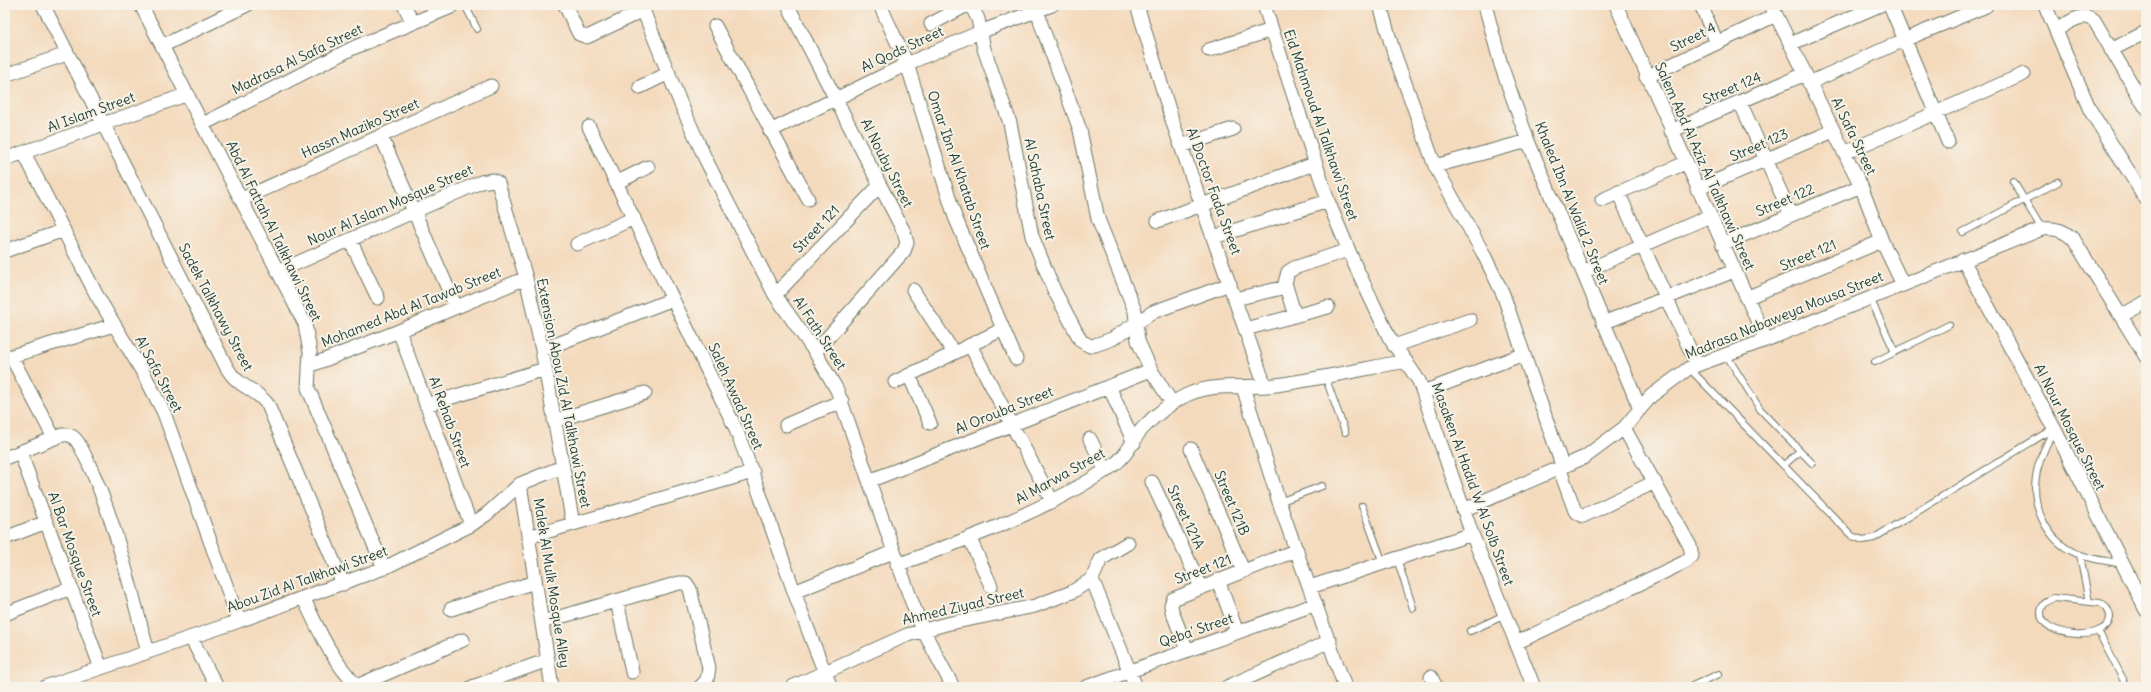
<svg xmlns="http://www.w3.org/2000/svg" width="2151" height="692" viewBox="0 0 2151 692" font-family="Delius,sans-serif">
<style>
.lines{fill:none;stroke-linecap:round;stroke-linejoin:round}
.service-casing{stroke:#6a7464;stroke-width:8}
.minor-casing{stroke:#6a7464;stroke-width:15}
.service{stroke:#fff;stroke-width:6}
.minor{stroke:#fff;stroke-width:13}
.labels{text-anchor:middle;stroke-width:4;stroke-linejoin:round;paint-order:stroke}
.street-label{font-size:14px;fill:#1f3d34;stroke:#f7f3e8}
</style>
<rect width="100%" height="100%" fill="#f7f3e8"/>
<filter id="ink" filterUnits="userSpaceOnUse"><feTurbulence type="fractalNoise" baseFrequency=".025" numOctaves="2"/><feDisplacementMap in="SourceGraphic" scale="8" xChannelSelector="R" yChannelSelector="G"/><feConvolveMatrix kernelMatrix="1 2 1 2 8 2 1 2 1" color-interpolation-filters="sRGB"/></filter>
<filter id="wash" filterUnits="userSpaceOnUse"><feTurbulence type="fractalNoise" baseFrequency=".012" numOctaves="4" result="noise"/><feDisplacementMap in="SourceGraphic" scale="16" xChannelSelector="R" yChannelSelector="G"/><feGaussianBlur stdDeviation="0.9" result="paint"/><feColorMatrix in="noise" values="0 0 0 0 0 0 0 0 0 0 0 0 0 0 0 0 0 1.4 0 .05"/><feComposite in="paint" operator="in"/></filter>
<g filter="url(#wash)">
<rect width="100%" height="100%" fill="#f4dabd"/>
</g>
<g filter="url(#ink)">
<g class="lines">
<!-- service casing -->
<g class="service-casing">
<path id="service" d="M465 5 477 29
M2013 181 2042 229
M1963 232 2058 182
M1870 298 1895 352
M1727 356 1760 409 1812 463
M1875 362 1949 325
M1689 368 1852 536 1863 540 1874 538 2054 428
M1325 376 1345 432
M2054 428C2047 444 2038 460 2036 477 2031 508 2049 545 2081 555 2094 560 2109 561 2122 564
M1784 465 1800 451
M1279 502 1322 486
M1362 506 1383 563
M2080 555 2089 602
M1397 559 1413 608
M2054 598 2100 603C2106 607 2110 610 2110 618 2107 643 2040 637 2041 613 2041 605 2047 600 2054 598Z
M1470 631 1505 615
M2098 631 2127 687
M1690 687 1719 674"/>
</g>
<!-- minor casing -->
<g class="minor-casing">
<path id="minor" d="M43 5 227 368C239 389 255 387 268 405L343 584
M141 5 305 324 310 352 308 388 384 568
M404 5 413 23
M565 5 579 34 587 37 644 10
M641 5 680 102 705 158 775 295 815 352 837 390 910 597 923 630 953 687
M880 5 907 64 955 217 1016 359
M971 5 978 19 984 49 1010 123 1032 236 1054 290 1081 341 1090 346 1095 345 1112 339 1153 312 1230 284
M1037 5 1041 24 1080 130 1098 219 1135 311 1138 341 1151 370 1172 403
M1137 5 1173 123 1265 386
M1264 5 1328 201 1354 263 1389 337 1419 381 1472 534 1534 687
M1380 5 1393 50 1435 166 1483 253 1503 294 1563 468
M1485 5 1501 65 1528 141 1640 409
M1616 5 1766 340
M1701 5 1717 43
M1771 5 1861 186 1882 241 1903 285
M1890 5 1948 142
M2045 5 2090 110 2146 199
M790 10 904 232 907 243 904 251 815 352
M931 24 967 5
M715 26 808 199
M2056 30C2067 24 2082 11 2094 20L2146 108
M1790 44 1880 5
M162 46 247 5
M1209 50 1272 30
M2111 50 2146 32
M5 75 67 54
M1646 77 1776 15
M1809 83 1904 40 1986 6
M640 87 669 73
M1740 102 1791 215
M203 124 353 48 451 7
M589 127 735 427C769 513 794 602 831 687
M770 131 907 64 980 32 1052 5
M1671 131 1805 74
M381 136 456 307
M1181 146 1233 129
M24 153 96 294 145 376 164 413 239 621
M1844 153 2024 74
M5 159 188 94
M1435 166 1528 141
M616 183 648 167
M1697 189 1833 131
M1618 192 1697 365
M242 199 491 86
M1602 200 1685 163
M1158 221 1314 164
M1214 237 1328 201
M350 240 378 298
M577 244 634 218
M1722 244 1861 186
M5 251 64 230
M1963 260 2054 428 2146 610
M279 271 481 182 493 180 498 183 526 278 542 350 573 524
M1583 272 1710 216
M913 290 954 353
M775 295 880 185
M1746 298 1882 241
M1235 299 1286 287
M1295 316 1285 283 1288 272 1294 268 1348 250
M2121 316 2146 302
M1603 323 1734 271
M1245 329 1328 307
M399 331 471 525
M970 345 1052 501
M1394 346 1470 320
M542 350 673 299
M11 356 54 438
M5 358 114 325
M309 366 399 331 526 278
M909 375 930 423
M895 382 1003 329
M1109 386 1134 443
M1243 387 1279 502 1345 687
M1423 392 1524 354
M426 405 545 369
M554 421 645 393
M786 425 842 401
M1090 439 1106 471
M1191 449 1243 570
M20 452 101 668
M5 458 62 435C66 435 70 434 73 437 80 442 83 453 87 460 116 521 130 588 148 652
M1560 470 1575 511 1583 516 1655 482
M869 481 1151 370
M1152 482 1201 587
M520 484 552 687
M1463 510 1585 457 1624 428 1651 396 1689 368 1766 340 2042 229C2056 228 2064 230 2074 240L2146 357
M528 537 753 472
M5 538 46 522
M970 539 991 586
M897 565C971 538 1045 511 1111 467 1129 455 1130 442 1143 428 1155 415 1173 401 1189 394 1217 382 1247 389 1276 385 1319 379 1363 369 1406 361
M1092 579 1136 687
M1218 580 1237 632
M1310 587 1472 534
M794 592 893 552
M304 599C319 631 332 661 358 687
M617 601 632 672
M451 609 535 582
M5 614 71 588
M542 622 679 583H686L690 589 709 668 707 680 700 687
M191 638 217 687
M1516 643 1685 562 1692 556 1690 546 1624 428
M1187 650 1172 611 1171 605 1173 599 1297 550
M1431 677 1436 687
M357 686 463 640
M45 687 239 621 384 568 471 525 487 514 520 484 562 467
M472 687 548 660
M792 687 907 635 946 624 1035 606 1072 592 1092 579 1101 559 1128 543
M1086 687 1316 604
M1227 687 1330 641"/>
</g>
<!-- service -->
<use href="#service" class="service"/>
<!-- minor -->
<use href="#minor" class="minor"/>
</g>
</g>
<g class="labels">
<!-- street labels -->
<g class="street-label">
<text transform="translate(1693 37) rotate(-26)" y="5">Street 4</text>
<text transform="translate(902 49) rotate(-25)" y="5">Al Qods Street</text>
<text transform="translate(297 59) rotate(-26)" y="5">Madrasa Al Safa Street</text>
<text transform="translate(1732 88) rotate(-23)" y="5">Street 124</text>
<text transform="translate(91 112) rotate(-20)" y="5">Al Islam Street</text>
<text transform="translate(1321 125) rotate(71)" y="5">Eid Mahmoud Al Talkhawi Street</text>
<text transform="translate(360 128) rotate(-24)" y="5">Hassn Maziko Street</text>
<text transform="translate(1854 136) rotate(64)" y="5">Al Safa Street</text>
<text transform="translate(1759 145) rotate(-23)" y="5">Street 123</text>
<text transform="translate(887 163) rotate(63)" y="5">Al Nouby Street</text>
<text transform="translate(1705 166) rotate(66)" y="5">Salem Abd Al Aziz Al Talkhawi Street</text>
<text transform="translate(959 170) rotate(71)" y="5">Omar Ibn Al Khatab Street</text>
<text transform="translate(1040 189) rotate(78)" y="5">Al Sahaba Street</text>
<text transform="translate(1214 191) rotate(70)" y="5">Al Doctor Fada Street</text>
<text transform="translate(1785 200) rotate(-23)" y="5">Street 122</text>
<text transform="translate(1572 203) rotate(68)" y="5">Khaled Ibn Al Walid 2 Street</text>
<text transform="translate(390 205) rotate(-24)" y="5">Nour Al Islam Mosque Street</text>
<text transform="translate(816 229) rotate(-46)" y="5">Street 121</text>
<text transform="translate(274 231) rotate(64)" y="5">Abd Al Fattah Al Talkhawi Street</text>
<text transform="translate(1808 255) rotate(-23)" y="5">Street 121</text>
<text transform="translate(216 307) rotate(62)" y="5">Sadek Talkhawy Street</text>
<text transform="translate(411 307) rotate(-22)" y="5">Mohamed Abd Al Tawab Street</text>
<text transform="translate(1784 315) rotate(-22)" y="5">Madrasa Nabaweya Mousa Street</text>
<text transform="translate(820 333) rotate(57)" y="5">Al Fath Street</text>
<text transform="translate(159 374) rotate(62)" y="5">Al Safa Street</text>
<text transform="translate(564 393) rotate(79)" y="5">Extension Abou Zid Al Talkhawi Street</text>
<text transform="translate(736 396) rotate(66)" y="5">Saleh Awad Street</text>
<text transform="translate(1004 410) rotate(-22)" y="5">Al Orouba Street</text>
<text transform="translate(450 422) rotate(70)" y="5">Al Rehab Street</text>
<text transform="translate(2070 427) rotate(63)" y="5">Al Nour Mosque Street</text>
<text transform="translate(1060 476) rotate(-29)" y="5">Al Marwa Street</text>
<text transform="translate(1473 484) rotate(70)" y="5">Masaken Al Hadid W Al Solb Street</text>
<text transform="translate(1232 503) rotate(67)" y="5">Street 121B</text>
<text transform="translate(1186 517) rotate(65)" y="5">Street 121A</text>
<text transform="translate(75 554) rotate(70)" y="5">Al Bar Mosque Street</text>
<text transform="translate(1203 569) rotate(-21)" y="5">Street 121</text>
<text transform="translate(307 579) rotate(-20)" y="5">Abou Zid Al Talkhawi Street</text>
<text transform="translate(552 583) rotate(81)" y="5">Malek Al Mulk Mosque Alley</text>
<text transform="translate(963 606) rotate(-13)" y="5">Ahmed Ziyad Street</text>
<text transform="translate(1196 630) rotate(-19)" y="5">Qeba' Street</text>
</g>
</g>
<!-- margin -->
<rect width="2151" height="692" fill="none" stroke="#f7f3e8" stroke-width="20"/>
</svg>
